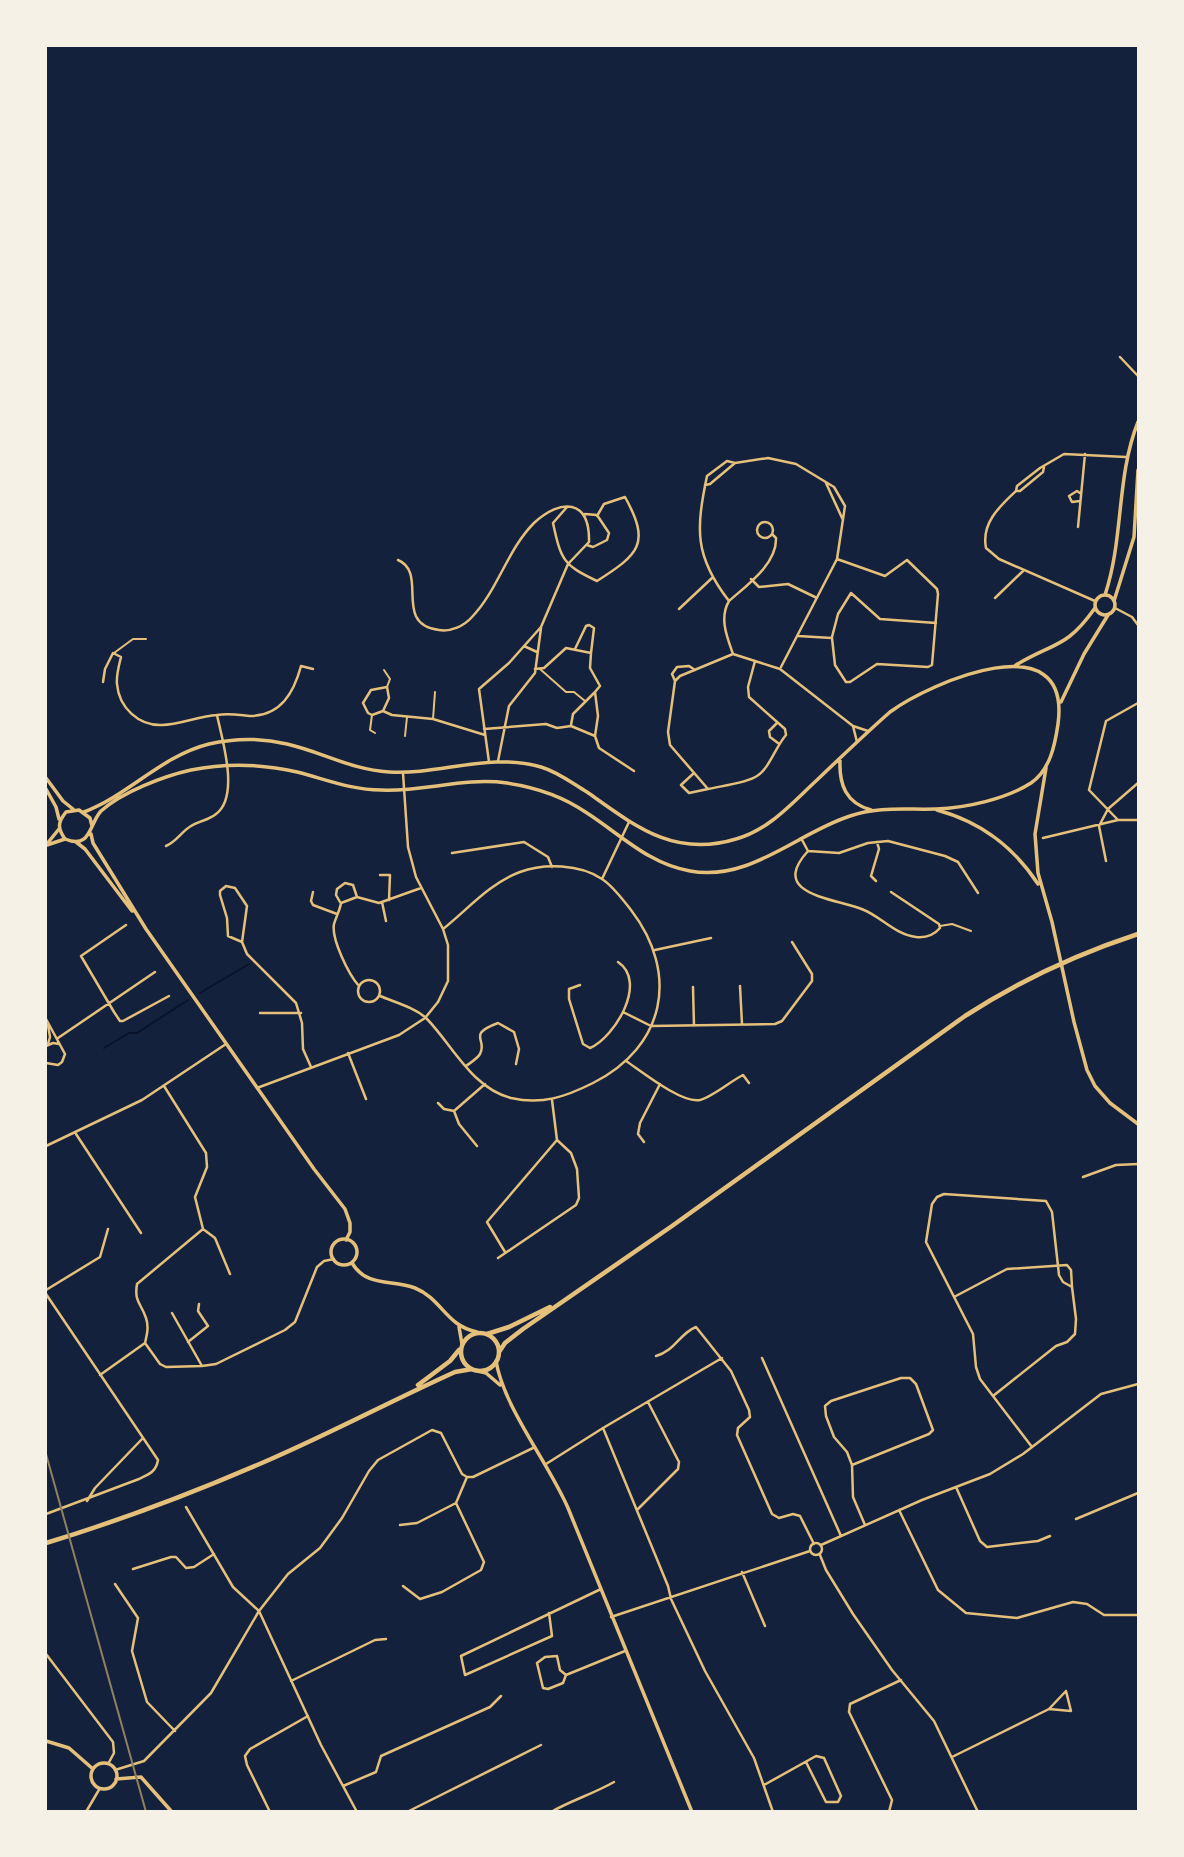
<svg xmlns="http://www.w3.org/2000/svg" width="1184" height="1857" viewBox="0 0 1184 1857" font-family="Georgia,serif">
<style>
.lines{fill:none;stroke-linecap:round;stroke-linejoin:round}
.stream{stroke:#0b132b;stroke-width:2}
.service{stroke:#e5c07b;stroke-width:2}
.pedestrian{stroke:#e5c07b;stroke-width:2}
.minor{stroke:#e5c07b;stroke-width:2.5}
.tertiary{stroke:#e5c07b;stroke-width:3.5}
.secondary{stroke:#e5c07b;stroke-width:3.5}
.primary{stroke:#e5c07b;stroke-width:4.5}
.rail{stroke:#918062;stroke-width:2}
</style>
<rect width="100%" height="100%" fill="#14213d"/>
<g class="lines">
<!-- stream -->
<path class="stream" d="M200 993 249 964
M104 1048 129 1033H137L188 1000"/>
<!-- service -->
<path class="service" d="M114 653 133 639H146
M384 670 390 679 387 687
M372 715 370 730 375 733
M433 719 435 692
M405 736 407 717
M940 926 952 924 971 931"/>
<!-- pedestrian -->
<path class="pedestrian" d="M540 669 566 692H574L585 701"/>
<!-- minor -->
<path class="minor" d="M1120 357 1138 376
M1044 467 1043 472 1020 491H1016C1000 506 981 523 986 548L999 559 1095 601
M826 483 843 520
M705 485 710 484 735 463
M1016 491 1017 486 1040 468 1064 454 1126 457
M1080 493 1077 491 1069 496 1072 502 1080 501
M567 507 553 523C561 560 563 565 597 581 639 554 651 544 625 497L604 504 597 516
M585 514 597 515 609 533 607 540 593 547 587 545
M757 530a8 8 0 1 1 16 0a8 8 0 1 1-16 0Z
M1078 527 1085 454
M398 560C429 573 392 624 439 630 451 632 464 626 472 617 498 590 507 550 534 523 561 498 590 499 589 542L568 564 541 627 509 663 479 689 489 762
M751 579 759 587 788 584 817 598
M995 598 1023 571
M729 601C694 556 696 529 707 476L727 461 735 463 768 458 796 464 834 487 845 506 837 559 781 667
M1115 608 1132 617 1138 625
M679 609 712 578
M798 636 832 638 835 665 846 682H850L877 664 928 667 932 665 938 594 937 589 907 560 885 576 837 559
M832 637 838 614 851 593 880 619 936 623
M524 646 537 652
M575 649 586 626 589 625 594 628 591 653
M733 654C727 637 719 618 729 601 747 585 777 564 776 538L772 534
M755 661 748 687 749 697 785 729 786 735C776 746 769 769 757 776 747 783 721 786 708 789L670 745 668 732 675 681 680 676 733 654 780 669 853 726 868 731
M535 669 544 668 566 648 591 653 590 668 600 686 595 692 598 716 595 736
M675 681 672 674 677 667 689 666 695 670
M103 682 105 669 113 653 121 657C119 665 116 676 117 684 119 708 139 726 162 725 179 725 199 716 217 715 222 739 240 796 216 814 209 820 199 821 191 826 181 832 177 841 166 846
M387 687 389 698 383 711 372 715 368 713 363 703 371 690Z
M383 711 392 715 433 719 485 735
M217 715C229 713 239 715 250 716 281 716 294 692 301 666L313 669
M777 723 769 731 770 737 778 743
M571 725 573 714 595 692
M853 726 857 742
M484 729 546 724 557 728 571 726 595 736 599 748 634 771
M498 761 509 706 535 673 541 628
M694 773 681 785 689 793 708 789
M1118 820 1089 790 1106 721 1138 703
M1099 826 1108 809 1138 783
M1099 826 1106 861
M801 838 808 851C767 896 837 898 864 910 881 917 896 935 916 937 925 938 934 935 940 928L939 924 891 892
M1043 838 1118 820H1138
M808 851 839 853 868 843 888 841 945 856 958 862 978 893
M452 853 524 842 548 857 552 867
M380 875H390L389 900
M602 879 629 822
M876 881 871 876 879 849 877 842
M313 892 311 901 313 905 337 914
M340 902 336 895 337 889 345 883 353 885 357 897
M382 902 386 921
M126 925 81 956 114 1012 120 1021H123L169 996
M242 942 247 906 235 888 226 886 220 891V895L227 918 228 936 242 942 247 954 296 1003 302 1023 303 1049 311 1067
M655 950 711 938
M358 991a11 11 0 1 1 22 0a11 11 0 1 1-22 0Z
M580 985 569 989V999L583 1044 590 1048C615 1037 648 982 618 962
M359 986C349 975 331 939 334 924 336 917 340 910 341 903L357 897 379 903 421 888
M740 986 742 1024
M693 987 694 1026
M380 996C394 1002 416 1008 427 1019 453 1046 472 1088 511 1098 542 1105 565 1097 593 1083 665 1047 680 974 631 910 623 900 613 886 602 879 580 864 544 863 520 872 490 883 467 910 443 929
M623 1012 651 1026 775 1024 782 1021 812 981V974L792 942
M260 1013H301
M46 1019 65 1054 62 1062 58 1065 46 1063
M58 1038 155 972
M48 1044 50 1037 48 1025
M46 1046 53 1043 59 1044
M348 1053 366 1099
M626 1061C641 1071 682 1104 700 1100 712 1097 731 1081 743 1075L749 1083
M466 1066C470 1063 477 1059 480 1054 488 1039 466 1035 498 1023L514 1032 519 1049 516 1064
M257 1088 399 1035 425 1018 438 1002 448 981V945L443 929 416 877 408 847 403 773
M438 1103 444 1109 454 1111 485 1084
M454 1111 459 1124 477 1146
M76 1134 141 1233
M644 1142 638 1134 640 1123 660 1084
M46 1146 142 1100 226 1044
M1083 1177 1116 1165 1138 1164
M203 1229 215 1238 230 1274
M505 1252 487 1222 557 1140
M498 1258 576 1205 579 1198 577 1169 571 1153 557 1140 552 1100
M46 1290 100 1257 108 1229
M46 1294 158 1460C156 1472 149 1474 139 1479L46 1514
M954 1297 1007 1269 1067 1265 1071 1270 1072 1287
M172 1313 202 1366
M188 1342 208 1326 198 1311 199 1304
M145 1343C147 1334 149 1327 146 1318 141 1303 134 1302 137 1284L203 1229 195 1197 207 1167 206 1153 164 1086
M656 1356C675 1351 680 1333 696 1327L731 1371 749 1410 750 1417 738 1428 737 1435 772 1514 779 1518 793 1514 800 1516 814 1544
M762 1358 841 1536
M100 1375 145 1343 160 1364 166 1367 202 1366 216 1364 285 1330 295 1322 317 1267 324 1261 334 1259
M993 1396 1056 1346 1067 1342 1075 1334 1076 1319 1072 1287 1063 1282 1059 1275 1052 1212 1046 1201 944 1194 937 1197 932 1204 926 1242 973 1334 976 1367 980 1379 1032 1447
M603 1428 668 1586 671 1599 705 1671 754 1758 773 1812
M546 1464 603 1428 722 1358
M852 1465 929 1434 933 1430 916 1384 910 1378H901L831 1401 825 1406 826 1416 834 1437 847 1452 852 1465 853 1497 865 1525
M956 1487 980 1541 987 1547 1038 1541 1050 1536
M87 1501 95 1488 143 1438
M186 1507 233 1587 259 1611 321 1745 357 1812
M637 1510 678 1469 679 1462 648 1402
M899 1510 938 1590 966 1613 1017 1618 1073 1602 1087 1604 1104 1615H1138
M1076 1519 1138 1493
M400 1525 417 1523 456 1503
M810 1549a6 6 0 1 1 12 0a6 6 0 1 1-12 0Z
M821 1545 922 1500 990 1474 1023 1454 1101 1394 1138 1384
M820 1555 826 1570 853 1614 892 1670 934 1721 978 1812
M133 1569 171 1557H176L186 1568 194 1567 214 1554
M742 1572 765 1626
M115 1584 138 1618 132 1651 147 1702 175 1731
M403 1586 420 1599 442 1592 481 1570 484 1562 456 1503 467 1477H473L535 1447
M549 1613 552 1636 465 1675 461 1656 601 1589
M611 1617 810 1551
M46 1654 113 1742 114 1753 108 1764
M566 1675 560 1670 557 1656 545 1657 537 1663 543 1688 548 1689 563 1683 566 1675 625 1651
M291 1681 375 1640 386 1639
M952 1757 1049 1709 1071 1711 1066 1691 1049 1709
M115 1770 144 1761 211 1693 259 1611 288 1574 320 1548 342 1518 369 1471 378 1460 432 1430 441 1433 462 1474 467 1477
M764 1785 816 1756 824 1758 841 1796 838 1802H826L806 1762
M343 1786 376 1772 381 1756 490 1707 501 1696
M86 1812 100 1788
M270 1812 247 1765 245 1756 250 1749 308 1716
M407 1812 541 1745
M551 1812C572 1800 593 1794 614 1782
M889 1812 892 1800 849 1712 850 1704 901 1680"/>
<!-- tertiary -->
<path class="tertiary" d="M1046 768 1035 834 1038 873 1052 922 1074 1022 1087 1070 1095 1086 1110 1103 1138 1124
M937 810C981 822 1013 846 1038 884
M46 845 59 829
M47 845 65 839
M46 1741 69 1748 93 1769
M91 1776a13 13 0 1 1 26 0a13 13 0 1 1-26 0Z
M116 1779 141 1777 172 1812"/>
<!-- secondary -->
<path class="secondary" d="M1095 605a10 10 0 1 1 20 0a10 10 0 1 1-20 0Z
M1105 595C1124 538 1116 477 1138 422
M1114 601 1134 537 1138 470
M1016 665C1054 642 1066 649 1095 608
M1061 702 1084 654 1108 615
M840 760C839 785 846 803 871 810
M46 778 63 801 73 809
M46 789 56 807 59 819
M84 812C129 795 161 756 209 744 235 738 262 738 287 744 322 752 352 770 389 772 440 775 490 752 541 767 558 772 572 783 587 792 635 826 674 858 736 839 769 830 792 803 817 780 841 757 865 734 890 712 931 682 1072 621 1058 724 1055 745 1050 770 1031 783 1006 799 966 808 936 809 908 810 878 806 850 816 797 833 750 882 690 871 649 864 621 835 587 813 564 797 534 787 507 783 464 777 423 792 381 790 351 790 325 779 297 772 262 764 226 763 191 770 164 776 122 792 101 811 89 824 91 850 65 839 57 828 58 822 66 812L79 810 90 818 92 826
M91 834 93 843 146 929 314 1169 345 1209 350 1223V1232L346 1240
M76 842 85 849 132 911
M331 1252a13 13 0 1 1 26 0a13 13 0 1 1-26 0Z
M352 1263C367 1288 392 1279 415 1288 442 1299 446 1326 477 1332
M459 1327 462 1344
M496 1361C504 1408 548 1462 568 1508L692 1812
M478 1371 486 1373 500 1385"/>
<!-- primary -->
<path class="primary" d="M461 1352a19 19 0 1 1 38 0a19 19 0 1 1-38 0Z
M487 1334 509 1327 550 1307
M499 1352 505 1343 523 1329 672 1226 965 1016C1019 981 1077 954 1138 934
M418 1385 450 1361 459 1350
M46 1543C122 1520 198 1491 271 1459 333 1432 393 1400 455 1372L472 1369"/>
<!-- rail -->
<path class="rail" d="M46 1454 146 1812"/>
</g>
<!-- border -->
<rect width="1184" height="1857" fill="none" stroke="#f6f1e7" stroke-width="94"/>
</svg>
